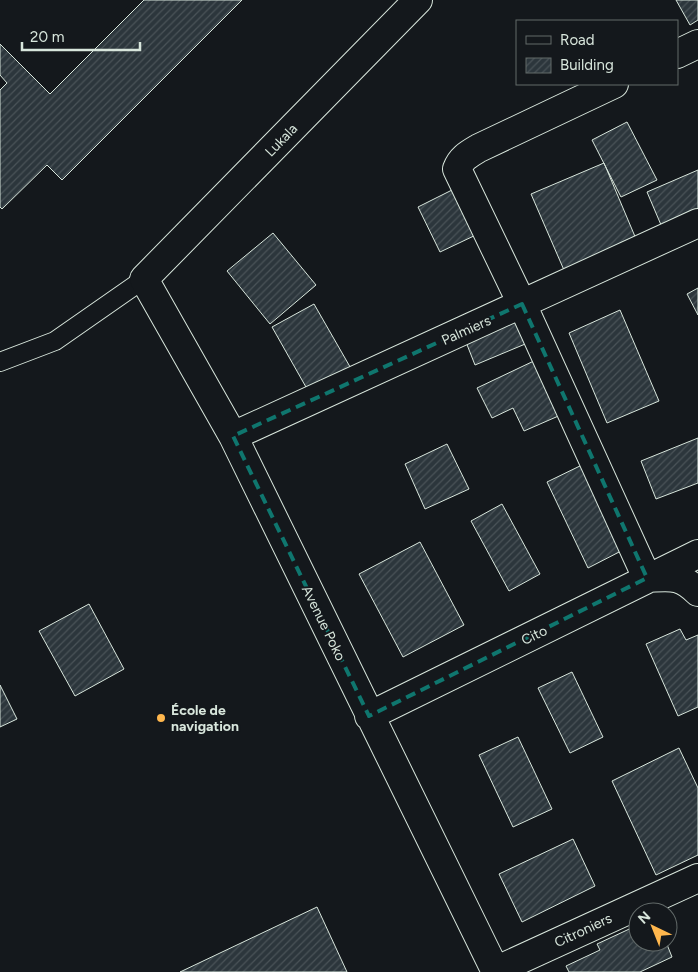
<svg xmlns="http://www.w3.org/2000/svg" width="698" height="972" viewBox="0 0 698 972" font-family="Figtree,sans-serif">
<style>
.building{fill:url(#building-hatch);stroke:#d8e6dc}
.lines{fill:none;stroke-linecap:round;stroke-linejoin:round}
.service-casing{stroke:#d8e6dc;stroke-width:20}
.minor-casing{stroke:#d8e6dc;stroke-width:30}
.service{stroke:#14181c;stroke-width:18}
.minor{stroke:#14181c;stroke-width:28}
.marked{fill:none;stroke:#0f766e;stroke-width:4;stroke-dasharray:10 6;stroke-linejoin:round}
.poi-dot{fill:#ffb74d;stroke:#14181c;stroke-width:2}
.labels{text-anchor:middle;stroke-width:4;stroke-linejoin:round;paint-order:stroke}
.street-label{font-size:14px;fill:#d8e6dc;stroke:#14181c}
.poi-label{font-size:14px;font-weight:bold;fill:#d8e6dc;stroke:#14181c;text-anchor:start}
</style>
<defs>
<pattern id="building-hatch" width="6" height="6" patternUnits="userSpaceOnUse" patternTransform="scale(1.25)"><rect width="6" height="6" fill="#2c363c"/><path d="M-1 1l2-2M0 6l6-6M5 7l2-2" fill="none" stroke="#4a5358"/></pattern>
</defs>
<rect width="100%" height="100%" fill="#14181c"/>
<!-- building -->
<path class="building" d="M144 0H242L62 180 47 165 2 209 0 207V90L7 83 0 75V44L50 94Z
M676 0H698V20L690 25Z
M627 122 657 180 621 197 592 140Z
M604 163 639 246 567 277 531 194Z
M698 170V226L667 239 647 192Z
M456 188 478 234 440 252 418 207Z
M273 233 316 285 270 324 227 271Z
M698 288V315L687 294Z
M314 304 357 379 315 403 272 327Z
M620 310 659 401 607 423 569 333Z
M519 314 530 342 475 365 464 337Z
M538 359 563 414 524 431 513 408 492 418 477 388Z
M698 438V483L656 499 641 461Z
M447 444 469 489 425 509 405 464Z
M584 464 625 549 588 568 547 482Z
M502 504 540 574 509 591 471 521Z
M420 542 464 625 403 657 359 574Z
M89 604 124 669 75 696 39 631Z
M680 629 686 640 698 635V707L678 716 646 644Z
M572 672 603 737 570 753 538 688Z
M0 685 17 719 0 727Z
M518 737 552 809 513 827 479 755Z
M679 748 698 788V855L656 875 612 781Z
M573 839 595 886 522 922 499 874Z
M317 907 347 972H180Z
M638 925V942H666L672 957 640 972H569L566 966 600 950 597 944Z"/>
<g class="lines">
<!-- service casing -->
<g class="service-casing">
<path id="service" d="M0 362 55 341 144 279"/>
</g>
<!-- minor casing -->
<g class="minor-casing">
<path id="minor" d="M418 0 144 279 233 436 496 972
M677 54 698 44
M614 84 479 148C469 154 461 158 457 169L522 304 647 578C671 577 680 574 698 592
M233 436 698 223
M369 716 698 554
M495 971 698 878"/>
</g>
<!-- service -->
<use href="#service" class="service"/>
<!-- minor -->
<use href="#minor" class="minor"/>
</g>
<!-- marked area -->
<path class="marked" d="M522 304 647 578 369 716 233 436Z"/>
<!-- markers -->
<circle class="poi-dot" cx="161" cy="718" r="5"/>
<g class="labels">
<!-- street labels -->
<g class="street-label">
<text transform="translate(281 140) rotate(-46)" y="5">Lukala</text>
<text transform="translate(466 330) rotate(-24)" y="5">Palmiers</text>
<text transform="translate(324 623) rotate(64)" y="5">Avenue Poko</text>
<text transform="translate(534 635) rotate(-26)" y="5">Cito</text>
<text transform="translate(583 930) rotate(-25)" y="5">Citroniers</text>
</g>
<!-- poi labels -->
<g class="poi-label">
<text x="171" y="715">École de<tspan x="171" dy="16">navigation</tspan></text>
</g>
</g>
<!-- legend -->
<rect x="516" y="20" width="162" height="65" fill="#14181c" stroke="#626a69"/>
<rect x="526" y="36" width="25" height="8" fill="#14181c" stroke="#626a69"/>
<text x="560" y="45" font-size="15" fill="#d8e6dc">Road</text>
<rect x="526" y="58" width="25" height="15" fill="url(#building-hatch)" stroke="#626a69"/>
<text x="560" y="70" font-size="15" fill="#d8e6dc">Building</text>
<!-- north arrow -->
<g transform="translate(653 927) rotate(317)"><circle r="24" fill="#14181c" stroke="#626a69"/>
<path d="M0-4L9 19L0 12L-9 19Z" fill="#ffb74d"/>
<text y="-8" font-size="14" font-weight="bold" text-anchor="middle" fill="#d8e6dc">N</text>
</g>
<!-- scale -->
<path d="M22 42v8h118v-8" fill="none" stroke="#d8e6dc" stroke-width="2.5"/>
<text x="30" y="42" font-size="15" fill="#d8e6dc" stroke="#14181c" stroke-width="4" paint-order="stroke">20 m</text>
</svg>
